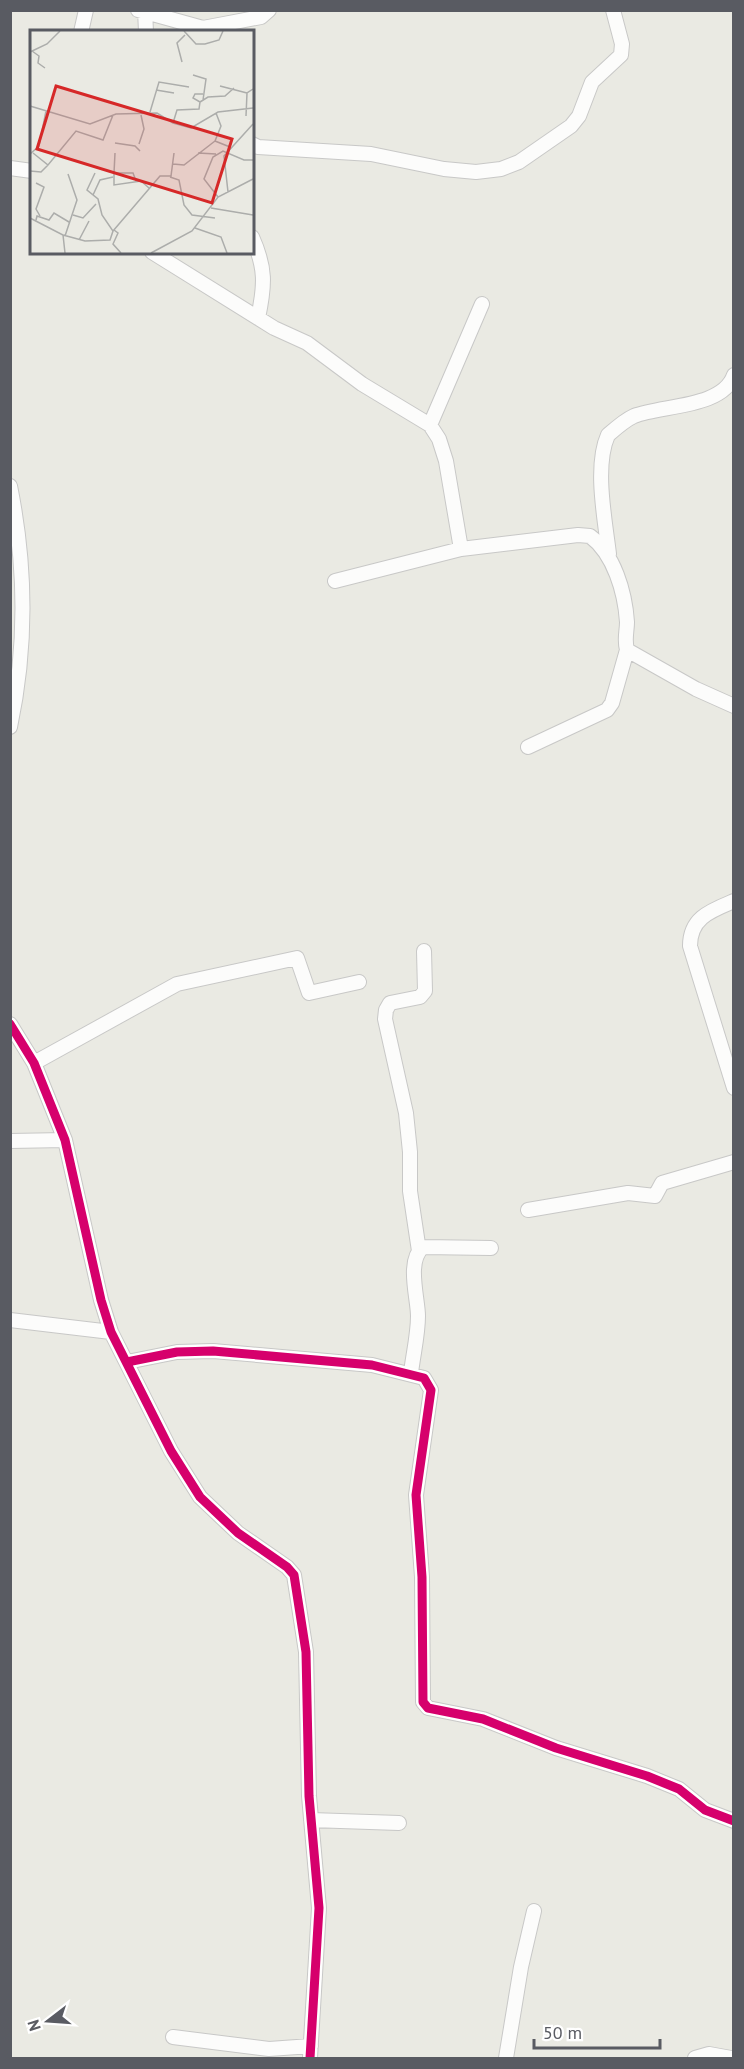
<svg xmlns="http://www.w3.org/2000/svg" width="744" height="2069" viewBox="0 0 744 2069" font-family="'PT Sans',sans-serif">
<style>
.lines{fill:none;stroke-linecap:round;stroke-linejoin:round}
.street-casing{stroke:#c8c8c7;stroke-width:16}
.street{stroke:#fcfcfb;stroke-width:14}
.cycleway-casing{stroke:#fff;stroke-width:13}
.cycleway{stroke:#d6006c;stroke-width:9}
.inset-road{fill:none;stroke:#acadab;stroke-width:1.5}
.view{fill:#d62828;fill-opacity:0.15;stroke:#d62828;stroke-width:3}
.inset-edge{fill:none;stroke:#595b62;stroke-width:3}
</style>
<rect width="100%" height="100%" fill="#eaeae3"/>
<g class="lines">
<!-- street casing -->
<g class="street-casing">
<path id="street" d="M138 10 203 28 261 17 269 10
M145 10 146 32
M81 32 86 10
M252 144 258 147 371 154 444 169 476 172 501 169 519 162 571 126 579 116 592 82 621 55 622 44 613 10
M10 168 32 171
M252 237C266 268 265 285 258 318
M152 252 274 328 307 343 362 384 430 425 439 439 446 461 461 549
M430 425 482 304
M10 486C26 565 27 647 10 727
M609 554C605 520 594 466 608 435 616 428 625 420 634 416 662 405 723 408 734 375
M335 581 461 549 578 535 590 536C614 554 625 592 627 622 627 632 624 639 627 650L696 689 734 706
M528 747 607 710 612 703 627 650
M734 901C710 911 690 918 690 946L734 1088
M10 1024 34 1063 65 1140 101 1300 111 1332 171 1451 200 1497 238 1533 287 1567 294 1575 306 1652 309 1796 319 1908 310 2058
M34 1063 177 984 297 958 309 993 359 982
M10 1141 65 1140
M528 1210 628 1193 655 1196 662 1183 734 1162
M419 1251 410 1191V1152L406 1113 385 1019 386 1010 390 1003 420 997 425 991 424 951
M10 1320 111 1332
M127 1362 177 1352 213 1351 372 1365 424 1378 431 1390 416 1495 422 1577 423 1702 428 1708 483 1719 556 1748 647 1776 679 1789 705 1810 734 1821
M411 1373C413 1355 418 1335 418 1316 418 1298 406 1261 423 1247L491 1248
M311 1820 399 1823
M173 2037 269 2049 311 2046
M506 2058 521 1967 534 1911
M695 2058 709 2054 731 2058"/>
</g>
<!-- street -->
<use href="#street" class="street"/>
<!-- cycleway casing -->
<g class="cycleway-casing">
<path id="cycleway" d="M10 1024 34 1063 65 1140 101 1300 111 1332 171 1451 200 1497 238 1533 287 1567 294 1575 306 1652 309 1796 319 1908 310 2058
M127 1362 177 1352 213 1351 372 1365 424 1378 431 1390 416 1495 422 1577 423 1702 428 1708 483 1719 556 1748 647 1776 679 1789 705 1810 734 1821"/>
</g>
<!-- cycleway -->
<use href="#cycleway" class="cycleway"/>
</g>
<!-- overview -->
<g transform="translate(30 30)">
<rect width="224" height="224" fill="#eaeae3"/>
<path class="inset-road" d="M154 1 166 14H175L189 10 193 1M2 21 9 26 8 33 15 38M0 22 17 14 30 1M152 32 147 13 155 5M163 45 176 49 173 70M190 56 217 63M126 60 144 63M170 72 178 67 195 66 204 58M0 76 60 94 86 84 127 83 143 93 161 98 188 82 223 78M120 82 129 52 159 57M186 83 191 96 185 111 200 117M216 86 217 63 223 59M143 93 147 80 169 79 170 72 163 68 165 64H173M85 113 105 116 110 121M109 114 114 99 111 85M3 123 18 135 46 101 73 110 83 85M168 123 186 124M0 124 9 116 16 81M143 134 154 135 185 111M0 141 11 142 18 135M84 143 85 123M140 147 149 150 154 175 162 185 185 188M106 151 103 143H84V155L111 151 119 158M6 153 14 157 6 179 10 186M198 162 194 126 223 94M63 165 70 150 83 147M188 167 174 149 183 127 193 121 214 130H223M181 178 223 185M43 185 53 188 66 174M0 188 33 205 35 223M6 190 7 186 19 190 24 183 39 192M165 198 191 207 197 223M84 200 88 203 83 214 91 223M83 201 130 146H141L144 123M33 205 55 211 80 210 83 201 72 185 68 169 57 160 65 143M35 206 47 170 38 144M49 210 59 191M121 223 162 201 188 167 223 149"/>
<path class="view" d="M26 56 202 109 182 173 7 119Z"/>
<rect width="224" height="224" class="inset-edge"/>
</g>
<!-- border -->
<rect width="744" height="2069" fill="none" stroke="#595b62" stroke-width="24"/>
<!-- north arrow -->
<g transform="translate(48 2021) rotate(253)" stroke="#ffffff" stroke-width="4.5" paint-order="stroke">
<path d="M0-4.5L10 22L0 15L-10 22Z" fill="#595b62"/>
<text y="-9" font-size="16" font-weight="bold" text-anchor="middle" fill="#595b62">N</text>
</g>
<!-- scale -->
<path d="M534 2039v9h126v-9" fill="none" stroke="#595b62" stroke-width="3"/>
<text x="543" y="2039" font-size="18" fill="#595b62" stroke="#ffffff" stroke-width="4.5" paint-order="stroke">50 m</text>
</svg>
